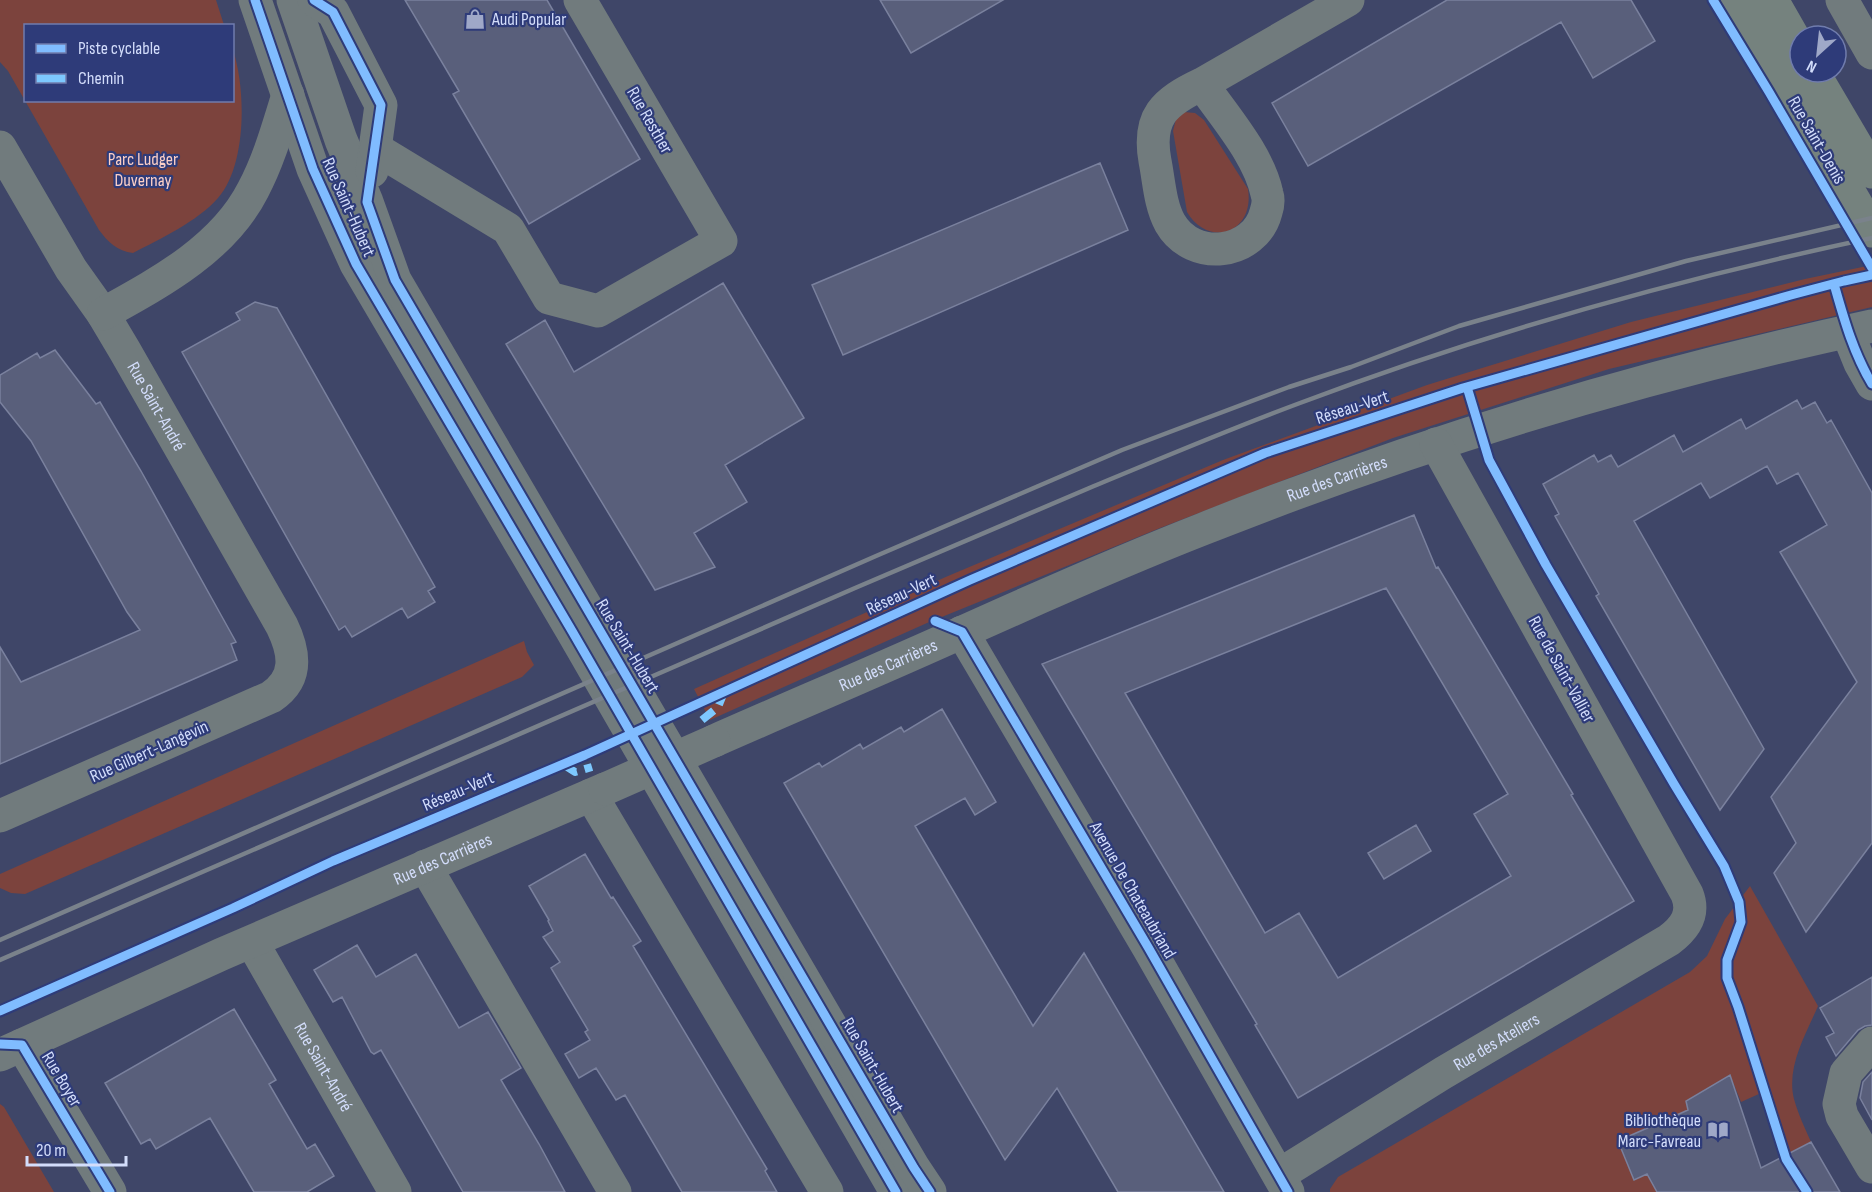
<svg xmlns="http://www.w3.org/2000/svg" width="1872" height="1192" viewBox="0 0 1872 1192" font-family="'Sofia Sans Condensed',sans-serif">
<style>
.green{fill:#7c433d}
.building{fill:#595f7b;stroke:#7a819e;stroke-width:1.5;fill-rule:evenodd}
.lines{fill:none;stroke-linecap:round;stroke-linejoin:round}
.minor{stroke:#717b7d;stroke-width:33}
.major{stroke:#75827e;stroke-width:33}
.rail{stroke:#7a828b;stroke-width:4.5}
.minor-bridge{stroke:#717b7d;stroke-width:33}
.quiet{stroke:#7dc8fe;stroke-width:8;stroke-dasharray:15 8;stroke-linecap:butt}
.cycleway-casing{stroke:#2e3b79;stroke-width:13}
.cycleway{stroke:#80bcff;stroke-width:9}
.labels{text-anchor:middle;stroke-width:4.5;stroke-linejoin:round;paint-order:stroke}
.poi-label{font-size:18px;fill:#d3ddfb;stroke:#2e3b79;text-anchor:start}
.street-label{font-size:18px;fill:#d3ddfb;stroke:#2e3b79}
.park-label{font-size:18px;fill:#fccfc6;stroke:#2e3b79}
</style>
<rect width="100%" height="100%" fill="#3f4668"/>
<!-- green -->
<path class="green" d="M0 0H216L224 25 26 26V100H232L233 50C246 89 247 165 218 198 198 221 160 239 133 253 117 251 108 242 99 230L8 71 0 62Z
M1184 112 1195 113 1204 120 1248 189C1255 233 1209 249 1187 212L1173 131 1176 119Z
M1872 265V307L1609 369 1393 438 1160 528 927 623 710 720 694 689 948 576 1223 460 1427 385 1631 322 1805 279Z
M524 641 527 652 534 665 522 677 25 894 11 893 0 888V874Z
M1750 886 1818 1006C1806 1034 1786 1067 1794 1099 1798 1114 1805 1128 1811 1142L1790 1153 1770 1089 1741 1102 1730 1075 1686 1101 1693 1126 1670 1118 1618 1141 1634 1180 1647 1174 1657 1192H1330V1189L1338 1177 1690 972 1707 956 1725 919Z
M0 1104 4 1107 54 1192H0Z"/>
<!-- building -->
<path class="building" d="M405 0H547L640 159 529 224 453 94 459 91Z
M880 0H1003L911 53Z
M1447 0H1631L1655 41 1593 78 1561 22 1308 166 1272 103Z
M1100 163 1128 230 843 355 812 285Z
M723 283 804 418 725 465 747 502 694 533 715 567 655 590 506 344 545 320 574 372Z
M255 302 277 308 435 587 428 591 435 602 408 618 402 608 352 637 345 626 339 630 182 352 240 320 236 313Z
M55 350 96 404 100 402 141 471 236 642 231 644 237 660 0 764V647L21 682 140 630 127 612 31 441 0 402V375L37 353 40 358Z
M1797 400 1802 409 1815 402 1827 423 1831 420 1872 493V843L1806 932 1774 873 1796 843 1771 797 1857 682 1780 552 1827 525 1798 473 1777 484 1767 466 1710 498 1701 483 1634 521 1764 749 1720 810 1596 596 1599 594 1555 516 1559 514 1543 484 1594 455 1598 462 1611 455 1618 467 1674 435 1683 452 1741 419 1746 429Z
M1414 515 1436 568 1438 567 1573 794 1571 795 1634 901 1298 1098 1255 1025 1257 1024 1042 664ZM1386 588 1508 794 1474 814 1511 876 1338 978 1299 913 1265 933 1125 693Z
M942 709 996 802 975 815 965 798 915 826 1033 1026 1084 953 1224 1192H1118L1057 1088 1005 1160 784 783 819 763 822 767 860 744 863 749 901 727 904 732Z
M1416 825 1431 851 1384 879 1368 853Z
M585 854 611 898 613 897 641 941 633 946 767 1169 765 1171 777 1192H682L625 1095 616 1100 596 1068 579 1078 565 1054 590 1040 585 1032 588 1030 551 968 560 962 543 937 553 931 548 921 549 920 529 886Z
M357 945 376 977 416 954 459 1028 488 1012 521 1068 501 1080 539 1144 565 1192H463L381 1050 374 1054 371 1052 342 997 333 1002 314 970Z
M1872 977V1025L1865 1026 1858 1030 1836 1056 1826 1037 1834 1033 1820 1008Z
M234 1009 276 1080 269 1084 307 1149 315 1144 334 1176 307 1192H254L210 1118 156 1149 150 1139 141 1144 105 1083Z
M1872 1072V1120L1860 1098 1863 1082Z
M1730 1075 1761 1168 1811 1142 1840 1192H1657L1647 1174 1634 1180 1618 1141 1688 1110 1686 1101Z"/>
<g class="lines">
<!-- minor -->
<g class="minor">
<path d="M255 0 313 169 356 264 572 631 896 1192"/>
<path d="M293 0 341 140 367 202 395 280 914 1168 930 1192"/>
<path d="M314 0 333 12 381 105 372 171"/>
<path d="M1842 0 1872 53"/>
<path d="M1202 84C1224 116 1259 155 1267 194 1269 200 1268 206 1266 212 1255 255 1193 263 1170 223 1160 205 1159 181 1155 161 1147 117 1164 102 1202 84L1348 0"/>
<path id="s1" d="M0 147 71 269 103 314 125 351 282 626C295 653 299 678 271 697L0 816"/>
<path d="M376 149 508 229 549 298 598 311 721 241 580 0"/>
<path d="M103 314C159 283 223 249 253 190 269 160 278 127 288 95"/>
<path d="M1847 331 1860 363 1872 384"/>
<path d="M962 632 1148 947 1288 1192"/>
<path id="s2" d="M714 741C791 707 869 674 947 639 1031 601 1116 563 1203 529 1419 443 1644 375 1872 326"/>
<path d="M591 795 827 1192"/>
<path d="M425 866 615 1192"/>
<path id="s3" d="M252 942 395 1192"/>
<path d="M1872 1043 1846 1073 1839 1104 1842 1116 1872 1167"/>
<path d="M22 1045 110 1192"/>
<path id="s4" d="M0 1055 222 954 605 789"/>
<path id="s5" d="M1279 1175 1443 1073 1669 940C1685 928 1695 914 1687 894L1436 444"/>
</g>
<!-- major -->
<path class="major" d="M1737 0 1872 231
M1772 0 1800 49
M1813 72 1872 172"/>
<!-- rail -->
<path class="rail" d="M0 940 876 556 1122 450 1289 387 1351 367 1459 326 1686 261 1872 218
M0 960C225 862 451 766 676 666 815 605 954 545 1094 486 1162 458 1230 429 1300 403 1485 333 1678 279 1872 238"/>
<!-- minor-bridge -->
<path class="minor-bridge" d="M605 789 714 741"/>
<!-- quiet -->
<path class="quiet" d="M702 720 718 707 724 692
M564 765 575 772 592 767"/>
<!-- cycleway casing -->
<g class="cycleway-casing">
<path id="cycleway" d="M255 0 313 169 356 264 572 631 896 1192
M314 0 333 12 381 105 367 202 395 280 914 1168 930 1192
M1713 0 1769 92 1872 268
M1834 284C1844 319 1853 352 1872 384
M1467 387 1489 460 1546 565 1674 784 1724 866 1739 902 1741 922 1727 960V978L1738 1007 1786 1159 1807 1192
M935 621 962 632 1148 947 1288 1192
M0 1011 233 908 333 861 585 755 970 580 1265 453 1463 388 1791 295 1844 281 1872 275
M0 1044 22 1045 110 1192"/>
</g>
<!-- cycleway -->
<use href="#cycleway" class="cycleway"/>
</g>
<!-- icons -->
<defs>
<g id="shop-bare" transform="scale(1.62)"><path d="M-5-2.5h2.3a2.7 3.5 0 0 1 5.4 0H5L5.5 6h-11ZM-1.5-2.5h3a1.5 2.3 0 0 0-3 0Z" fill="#9fa8c8" stroke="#2e3b79" stroke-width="2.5" paint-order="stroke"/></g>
<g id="library-bare" transform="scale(1.62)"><path d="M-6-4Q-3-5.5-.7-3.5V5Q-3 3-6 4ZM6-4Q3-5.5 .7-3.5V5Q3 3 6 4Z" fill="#9fa8c8" stroke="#2e3b79" stroke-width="2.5" paint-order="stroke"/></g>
</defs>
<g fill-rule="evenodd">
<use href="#shop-bare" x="475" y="19"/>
<use href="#library-bare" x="1718" y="1130"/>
</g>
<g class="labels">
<!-- poi labels -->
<g class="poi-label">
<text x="492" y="25">Audi Popular</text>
<text x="1701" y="1126" text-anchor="end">Bibliothèque<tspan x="1701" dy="21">Marc-Favreau</tspan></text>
</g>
<!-- street labels -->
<g class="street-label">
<text transform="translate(650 120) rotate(60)" y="6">Rue Resther</text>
<text transform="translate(1817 140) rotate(60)" y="6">Rue Saint-Denis</text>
<text transform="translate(349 207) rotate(66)" y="6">Rue Saint-Hubert</text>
<text dy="6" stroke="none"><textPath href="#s1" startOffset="303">Rue Saint-André</textPath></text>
<text transform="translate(1352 407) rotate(-18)" y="6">Réseau-Vert</text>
<text dy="6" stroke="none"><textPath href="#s2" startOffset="676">Rue des Carrières</textPath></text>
<text transform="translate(901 594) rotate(-25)" y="6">Réseau-Vert</text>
<text transform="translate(628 646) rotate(59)" y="6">Rue Saint-Hubert</text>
<text dy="6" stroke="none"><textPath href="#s2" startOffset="190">Rue des Carrières</textPath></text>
<text transform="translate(1562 669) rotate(61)" y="6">Rue de Saint-Vallier</text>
<text transform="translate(149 751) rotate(-24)" y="6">Rue Gilbert-Langevin</text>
<text transform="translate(458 791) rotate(-23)" y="6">Réseau-Vert</text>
<text dy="6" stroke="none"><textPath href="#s4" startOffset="484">Rue des Carrières</textPath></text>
<text transform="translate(1133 890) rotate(60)" y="6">Avenue De Chateaubriand</text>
<text dy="6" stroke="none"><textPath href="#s5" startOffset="255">Rue des Ateliers</textPath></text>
<text transform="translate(873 1065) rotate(60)" y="6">Rue Saint-Hubert</text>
<text dy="6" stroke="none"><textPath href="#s3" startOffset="144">Rue Saint-André</textPath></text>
<text transform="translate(62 1079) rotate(59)" y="6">Rue Boyer</text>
</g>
<!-- park labels -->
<g class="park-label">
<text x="143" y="165">Parc Ludger<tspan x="143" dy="21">Duvernay</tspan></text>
</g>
</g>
<!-- legend -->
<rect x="24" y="24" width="210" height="78" fill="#2e3b79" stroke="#707cad" stroke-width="1.5"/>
<rect x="36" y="44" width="30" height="9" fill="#80bcff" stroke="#707cad" stroke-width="1.5"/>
<text x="78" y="54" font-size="18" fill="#d3ddfb">Piste cyclable</text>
<rect x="36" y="74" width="30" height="9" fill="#7dc8fe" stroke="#707cad" stroke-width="1.5"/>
<text x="78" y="84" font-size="18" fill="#d3ddfb">Chemin</text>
<!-- north arrow -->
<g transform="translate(1818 54) rotate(207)"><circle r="28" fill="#2e3b79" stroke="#707cad" stroke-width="1.5"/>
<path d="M0-4.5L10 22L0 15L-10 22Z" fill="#9fa8c8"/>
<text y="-9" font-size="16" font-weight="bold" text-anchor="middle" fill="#d3ddfb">N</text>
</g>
<!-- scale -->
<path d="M27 1156v9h99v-9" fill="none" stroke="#d3ddfb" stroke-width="3"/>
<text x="36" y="1156" font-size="18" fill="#d3ddfb" stroke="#2e3b79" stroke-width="4.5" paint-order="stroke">20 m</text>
</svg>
